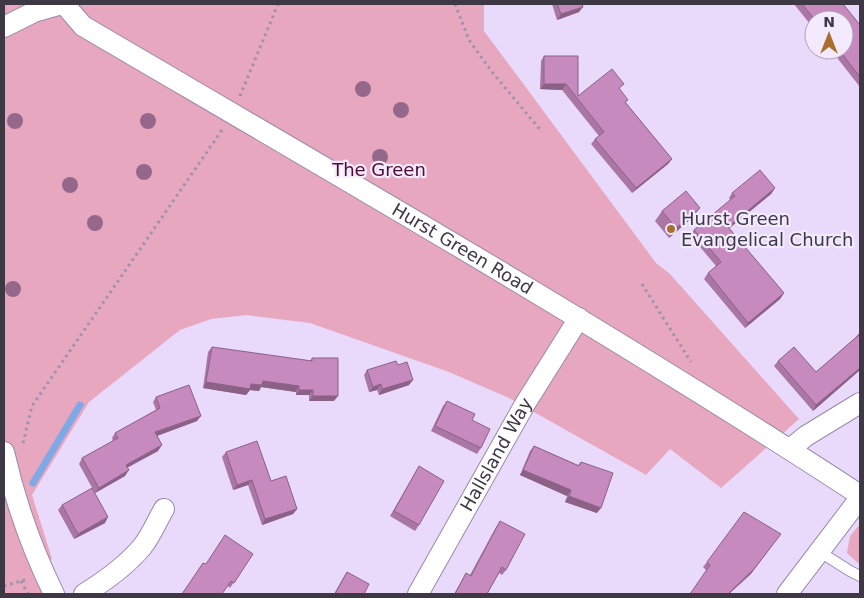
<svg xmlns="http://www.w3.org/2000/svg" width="864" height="598" viewBox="0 0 864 598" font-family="'DejaVu Sans',sans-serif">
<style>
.green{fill:#e6a7bf}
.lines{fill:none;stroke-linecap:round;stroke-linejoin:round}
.stream{stroke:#7fa8e6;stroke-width:7}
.service-casing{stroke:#998aa9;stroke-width:12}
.minor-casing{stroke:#998aa9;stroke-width:22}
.path{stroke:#9e92ab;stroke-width:3;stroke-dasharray:2.5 4;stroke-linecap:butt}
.service{stroke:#fff;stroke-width:10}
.minor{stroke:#fff;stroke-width:20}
.tree{fill:#95688b}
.wall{fill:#aa77a4}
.shaded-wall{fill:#8b6186}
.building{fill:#c68abf;stroke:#8b6186}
.poi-dot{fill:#a86f2e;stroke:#f3eafe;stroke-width:2}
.labels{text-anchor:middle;stroke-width:4.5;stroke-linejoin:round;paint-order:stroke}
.park-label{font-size:18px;fill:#500b2f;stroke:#f3eafe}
.poi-label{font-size:18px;fill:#3e3845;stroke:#f3eafe;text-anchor:start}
.street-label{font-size:18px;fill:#3e3845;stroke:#f3eafe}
</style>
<rect width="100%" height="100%" fill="#e9d9fb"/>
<!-- green -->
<path class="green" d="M4 4H484V31L656 263 670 274 799 419 721 488 670 449 646 475 509 398 449 372 310 323 247 315 211 319 180 330 89 402 32 495 52 559 32 569 43 594H4Z
M860 524V565L847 553 850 536Z"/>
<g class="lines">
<!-- stream -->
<path class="stream" d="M33 483 80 405"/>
<!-- service casing -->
<g class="service-casing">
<path id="service" d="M820 552 850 571 860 576"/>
</g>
<!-- minor casing -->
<g class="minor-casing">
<g id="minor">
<path id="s1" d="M64 4 83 26C344 179 607 330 860 495"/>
<path d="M4 27 34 12 62 4"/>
<path d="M790 449 806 436 860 403"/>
<path d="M4 452C15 501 32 549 54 594"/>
<path d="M84 594C105 581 126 566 142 547 151 536 157 521 164 509"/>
<path id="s2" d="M418 594 525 404 579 318"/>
<path d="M787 594 860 498"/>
</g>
</g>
<!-- path -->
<path class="path" d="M455 4 469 40 492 72 542 132
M240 96 278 4
M642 284 691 362
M23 443 32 406 222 130
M21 581 28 594
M4 586 25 580"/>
<!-- service -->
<use href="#service" class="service"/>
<!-- minor -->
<use href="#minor" class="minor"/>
</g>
<!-- trees -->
<g class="tree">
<circle cx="363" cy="89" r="8"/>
<circle cx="401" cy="110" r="8"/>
<circle cx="15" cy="121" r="8"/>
<circle cx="148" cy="121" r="8"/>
<circle cx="380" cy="157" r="8"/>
<circle cx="144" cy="172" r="8"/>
<circle cx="70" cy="185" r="8"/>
<circle cx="95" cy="223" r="8"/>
<circle cx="13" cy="289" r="8"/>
</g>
<!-- wall -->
<path class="wall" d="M552 4H582L579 12 557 20Z
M794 4H843L860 25V87L831 50H844V20H814V29Z
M544 56 578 96 620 90 626 103 672 159 668 164 632 193 591 144 595 139 599 136 562 90 540 89 541 61Z
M775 188 771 194 729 228 784 293 780 299 745 328 704 279 708 273 716 266 690 235 694 230 730 200 729 198 732 193Z
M662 211 693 217 669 238 655 221Z
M860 332V370L813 411 774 366 778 361 816 372 855 338Z
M212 347 310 361 312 358 334 401H309V395H296V392L261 387 259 391 250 390 246 395 203 388 208 352Z
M398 365 409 385 379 395 377 390 369 392 364 375 367 370Z
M156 397 197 421 157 436 158 451 127 468 125 476 95 493 79 464 82 458 113 441 112 438 115 433 156 410 153 402Z
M447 401 481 448 477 454 431 431 443 406Z
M534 446 578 465 581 462 597 513 565 502 567 496 520 475 530 451Z
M226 452 271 481 297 509 293 514 262 525 248 485 233 490 222 457Z
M419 466V525L415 531 390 516Z
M62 505 105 523 74 539 58 510Z
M500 521 506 570 502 575 499 573 487 594H454L466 573 470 575 496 527Z
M253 554 230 588 206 564Z
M707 562 751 574 706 570 703 567Z
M347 572 364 594H334L343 578Z"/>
<!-- shaded-wall -->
<path class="shaded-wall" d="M583 7 579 12 557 20 561 14Z
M544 84H566L562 90 540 89Z
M672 159 668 164 632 193 636 188Z
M775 188 771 194 725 232 728 227Z
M700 208 693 217 669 238 676 228Z
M784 293 780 299 745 328 748 323Z
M860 368V370L813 411 816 405Z
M413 380 409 385 379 395 382 389Z
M263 381 299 386 296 392 261 387 259 391 250 390 246 395 203 388 206 382 251 384Z
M381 384 377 390 369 392 373 387Z
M299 390H313L309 395H296Z
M313 396H338L334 401H309Z
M201 416 197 421 151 438 155 432Z
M162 445 158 451 122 470 126 465Z
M129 470 125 476 95 493 99 488Z
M523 470 571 490 567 496 520 475Z
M252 480 248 485 233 490 237 485Z
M569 496 601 508 597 513 565 502Z
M297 509 293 514 262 525 265 519Z
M108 517 105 523 74 539 78 534Z
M777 539 751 574 729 594H728Z"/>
<!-- building -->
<path class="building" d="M557 4H582L583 7 561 14Z
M802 4H843L860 25V77L839 50H844V20H815Z
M544 56H578V96L612 69 624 84 619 88 628 100 625 102 672 159 636 188 595 139 604 132 566 84H544Z
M760 170 775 188 728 227 784 293 748 323 708 273 721 262 694 230 735 196 732 193Z
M686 191 700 208 676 228 662 211Z
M860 332V368L816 405 778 361 794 347 816 372 860 334 859 333Z
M212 347 312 361V358H338V396H313V390H299V386L263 381 262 385 251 384 250 389 206 382Z
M396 361 398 365 407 362 413 380 382 389 381 384 373 387 367 370Z
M189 385 201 416 155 432 162 445 126 465 129 470 99 488 82 458 118 438 115 433 160 408 156 397Z
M447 401 475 414 472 420 490 429 481 448 435 426Z
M257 441 271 481 286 476 297 509 265 519 252 480 237 485 226 452Z
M534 446 579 466 581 462 613 473 601 508 569 496 571 490 523 470Z
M419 466 444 481 419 525 394 511Z
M92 488 108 517 78 534 62 505Z
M744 512 781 534 754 569 728 594H690L710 565 707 562Z
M500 521 525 534 506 570 502 567 487 594H455L466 573 471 576Z
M225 535 253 554 234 583 231 581 222 594H182L203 563 206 564Z
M347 572 369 584 364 594H335Z"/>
<!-- markers -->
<circle class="poi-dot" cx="671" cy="229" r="5"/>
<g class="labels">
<!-- park labels -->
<g class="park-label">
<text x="379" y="176">The Green</text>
</g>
<!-- poi labels -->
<g class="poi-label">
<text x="681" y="225">Hurst Green<tspan x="681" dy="21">Evangelical Church</tspan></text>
</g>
<!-- street labels -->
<g class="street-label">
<text dy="6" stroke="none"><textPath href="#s1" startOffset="469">Hurst Green Road</textPath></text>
<text dy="6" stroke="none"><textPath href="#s2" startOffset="160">Hallsland Way</textPath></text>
</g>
</g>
<!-- border -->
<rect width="864" height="598" fill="none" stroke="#3e3845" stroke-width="10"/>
<!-- north arrow -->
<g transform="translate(829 35)"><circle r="24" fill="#f3eafe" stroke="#aba3b4"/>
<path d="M0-4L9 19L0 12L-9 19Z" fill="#a86f2e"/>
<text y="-8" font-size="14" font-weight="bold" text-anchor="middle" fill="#3e3845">N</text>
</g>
</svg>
